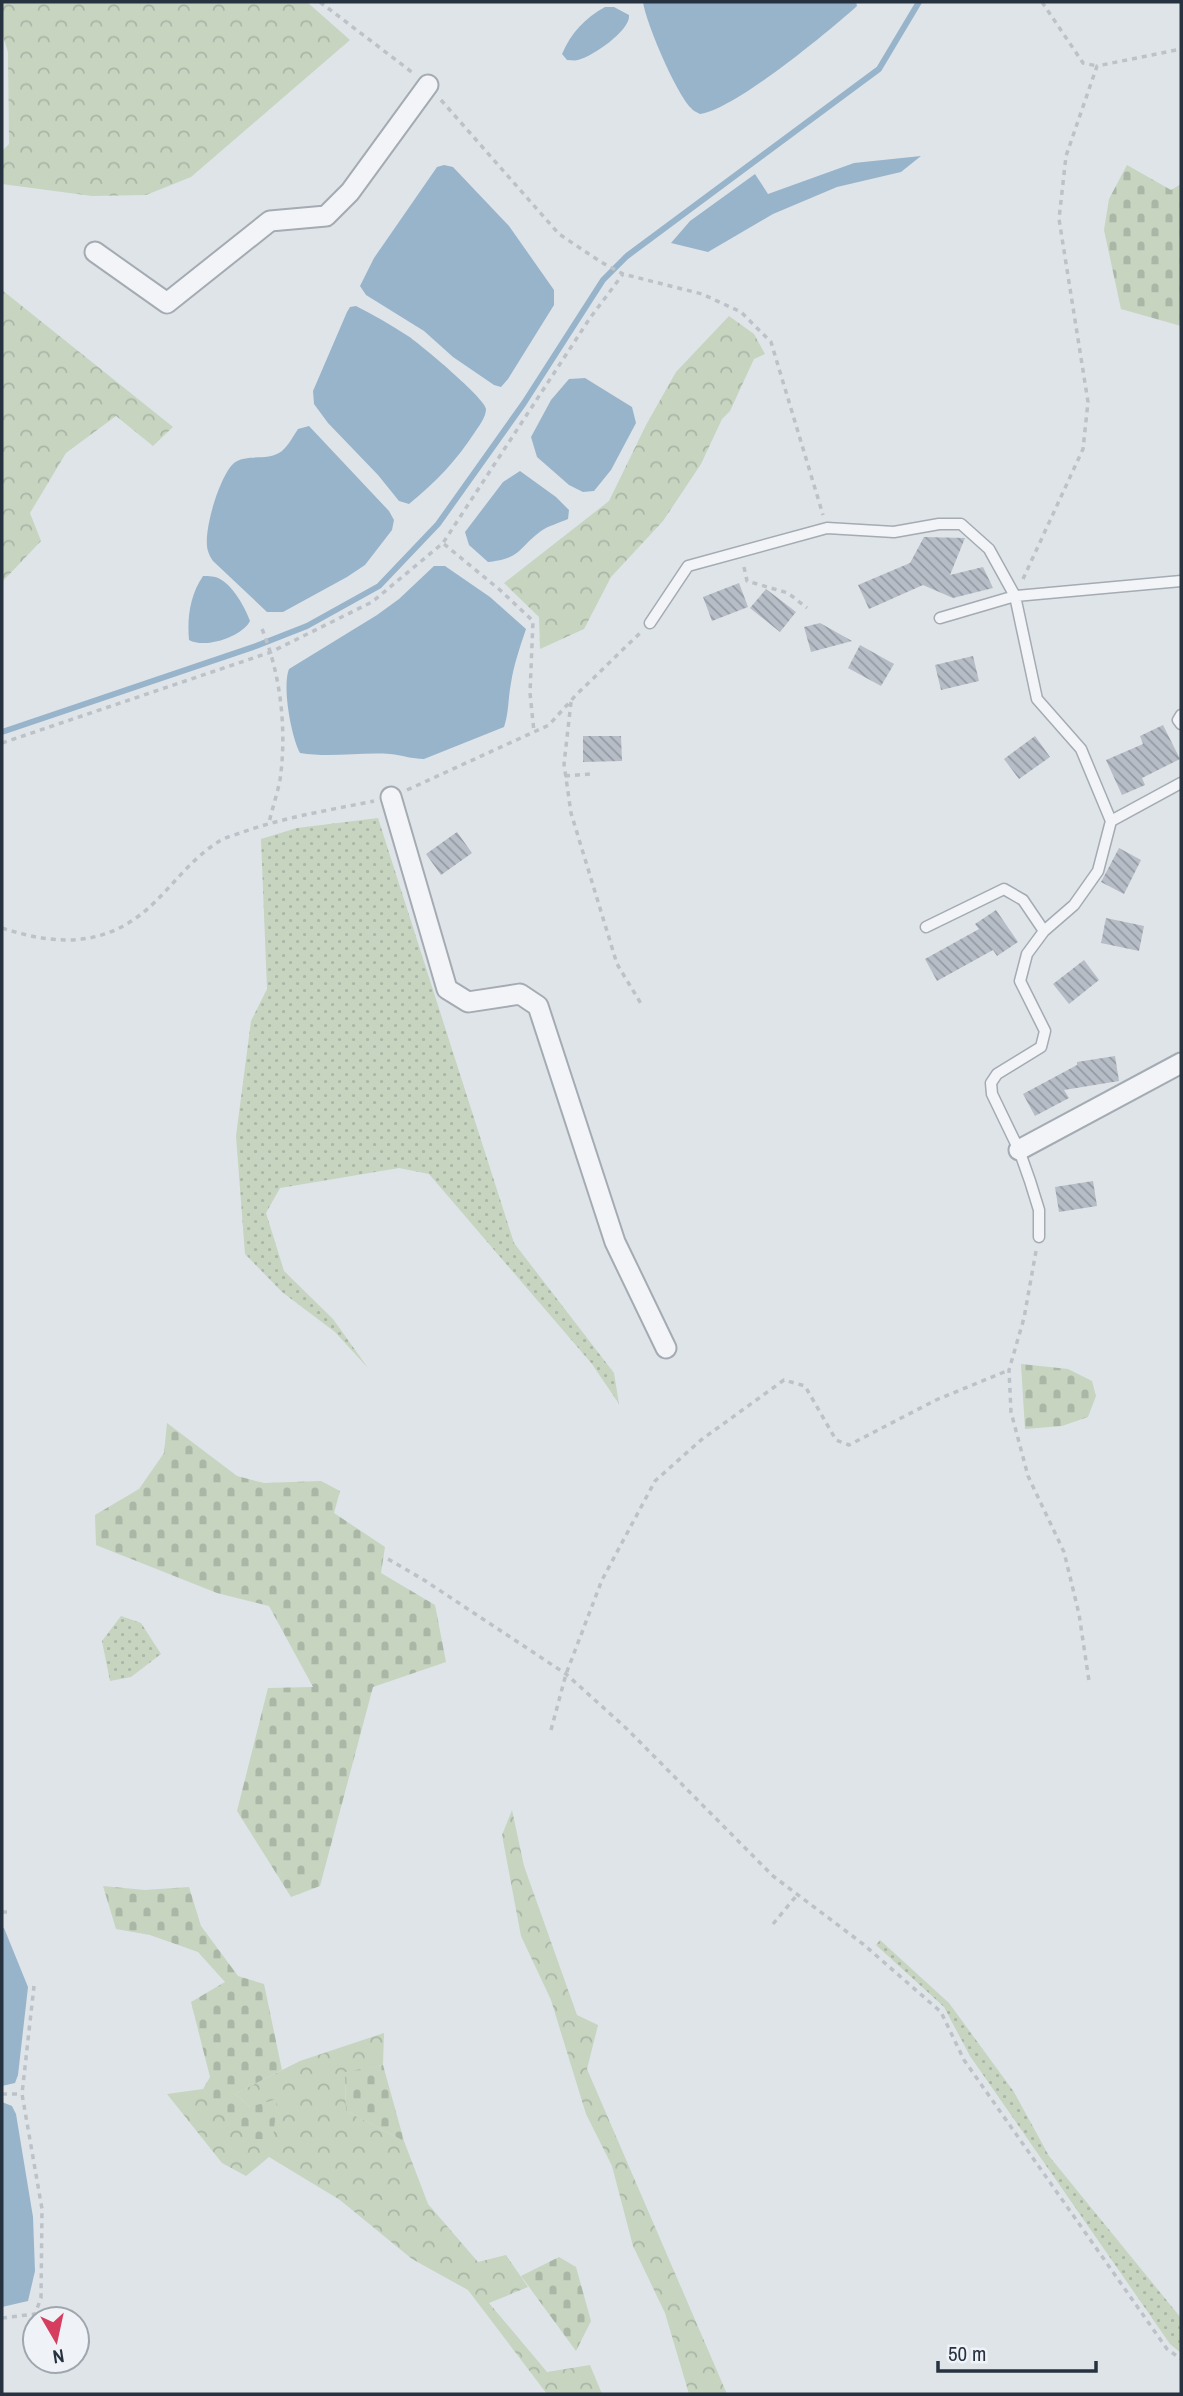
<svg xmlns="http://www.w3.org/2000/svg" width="1183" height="2396" viewBox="0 0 1183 2396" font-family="'Archivo Narrow',sans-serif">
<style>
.green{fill:url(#green-dots)}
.forest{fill:url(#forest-crowns)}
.cemetery{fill:url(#cemetery-stones)}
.water{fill:#98b4cb}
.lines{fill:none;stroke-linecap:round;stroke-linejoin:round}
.stream{stroke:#98b4cb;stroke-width:6}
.building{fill:url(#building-back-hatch)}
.lane-casing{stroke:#a4abb3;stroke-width:13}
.street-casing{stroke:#a4abb3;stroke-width:23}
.path{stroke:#bdc2c8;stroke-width:3.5;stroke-dasharray:5 5;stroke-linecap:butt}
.lane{stroke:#f2f4f7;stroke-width:10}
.street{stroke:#f2f4f7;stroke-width:19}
</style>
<defs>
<pattern id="green-dots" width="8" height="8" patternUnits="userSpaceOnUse" patternTransform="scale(1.75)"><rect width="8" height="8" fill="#c6d4c0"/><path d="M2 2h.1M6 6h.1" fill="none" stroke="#aab6a6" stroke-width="1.8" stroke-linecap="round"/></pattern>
<pattern id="forest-crowns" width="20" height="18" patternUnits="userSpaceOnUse" patternTransform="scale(1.75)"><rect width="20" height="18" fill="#c6d4c0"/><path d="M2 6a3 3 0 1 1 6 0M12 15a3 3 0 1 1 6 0" fill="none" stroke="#aab6a6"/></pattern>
<pattern id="cemetery-stones" width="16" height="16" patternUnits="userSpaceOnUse" patternTransform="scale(1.75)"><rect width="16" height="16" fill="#c6d4c0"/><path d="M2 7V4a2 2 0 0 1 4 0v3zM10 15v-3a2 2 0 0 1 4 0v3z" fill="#aab6a6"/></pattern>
<pattern id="building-back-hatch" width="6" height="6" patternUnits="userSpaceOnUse" patternTransform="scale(1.75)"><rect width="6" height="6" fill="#b6bdc6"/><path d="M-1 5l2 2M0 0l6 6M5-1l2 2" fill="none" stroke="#949aa2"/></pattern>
</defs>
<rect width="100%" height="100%" fill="#dfe4e9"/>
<!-- green -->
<path class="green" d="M378 818 514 1243 614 1373 619 1404 592 1364 429 1174 399 1168 280 1188 266 1213 284 1271 333 1319 368 1368 335 1332 282 1292 245 1254 236 1136 251 1021 267 989 261 839 297 828Z
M121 1616 141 1623 161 1654 131 1677 110 1681 102 1641Z
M880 1940 949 2003 1014 2092 1049 2156 1181 2318V2353L1170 2344 970 2056 944 2007 876 1945Z"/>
<!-- forest -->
<path class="forest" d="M2 2H307L350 40 191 177 146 195 92 196 2 184V151L9 144 8 52 2 33Z
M2 290 173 427 153 446 116 416 66 453 30 513 41 541 2 582Z
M729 316 754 334 765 354 754 359 730 411 722 419 701 464 663 521 611 577 584 629 540 649 539 617 504 583 609 501 646 425 676 372Z
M512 1810 524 1866 577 2015 598 2025 587 2069 727 2394H689L665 2313 633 2246 612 2166 586 2114 551 2000 521 1936 502 1835Z
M384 2033 383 2065 345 2073 346 2111 404 2141 428 2204 478 2262 506 2255 528 2287 489 2303 547 2372 590 2365 602 2394H547L468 2290 412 2259 340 2200 269 2157 246 2176 222 2163 167 2094 203 2089 216 2103 250 2107 235 2094 300 2061Z"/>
<!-- cemetery -->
<path class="cemetery" d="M1127 165 1171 190 1181 184V326L1121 309 1104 230 1109 199Z
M1021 1364 1068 1369 1092 1381 1096 1396 1088 1417 1062 1426 1025 1429Z
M167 1423 237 1476 264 1483 321 1481 340 1491 334 1513 385 1547 381 1573 435 1605 446 1662 373 1687 320 1886 291 1897 237 1811 268 1688 313 1687 269 1606 217 1593 96 1545 95 1515 139 1489 164 1453Z
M103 1886 145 1890 189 1887 201 1926 238 1976 264 1984 282 2070 235 2094 250 2107 277 2099 273 2139H247L203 2089 210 2077 191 2002 225 1982 198 1952 150 1935 116 1929Z
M383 2065 404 2141 346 2111 345 2072Z
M559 2257 576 2267 591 2321 576 2351 521 2276Z"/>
<!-- water -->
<path class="water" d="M643 2H856L857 6C828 32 734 110 700 114 697 112 693 111 691 108 676 93 646 23 643 2Z
M605 7H614L629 15C631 30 593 56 578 60 575 61 571 60 567 60L562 54C571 33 585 18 605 7Z
M921 156 901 172 837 187 773 214 708 252 671 243 690 221 755 174 768 194 854 163Z
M444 165 453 167 509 226 554 290V305L508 379 501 387 494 385 453 357 424 331 366 295 360 286 374 258 437 167Z
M356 306C374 315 391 325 408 336 419 343 486 399 486 409 486 417 479 426 475 432 456 461 436 482 409 504L399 501 378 475 328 423 314 404 313 391 347 312 350 307Z
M585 378 632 407 636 423 611 470 594 491 583 492 569 485 537 457 531 437 551 400 569 379Z
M309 426 389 511 394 520 392 530 365 565 347 577 283 612H267L213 561C211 558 209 555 208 551 202 533 220 475 234 463 247 453 268 462 282 451 288 446 294 435 298 429Z
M520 471 556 497 569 510 568 519C559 523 548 526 541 531 517 549 522 558 488 562L469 545 465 532 503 482Z
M434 566H445L490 597 526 629C520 647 514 664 511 683 508 698 509 712 504 727L424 759C412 759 402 755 390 754 360 752 330 758 300 753 291 736 282 686 289 669L377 615 399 599Z
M203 576C209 576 215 576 220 579 233 586 245 607 250 621 242 637 205 649 189 640 187 618 190 595 203 576Z
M2 1927 4 1928 28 1987 18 2075 15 2083 2 2086Z
M2 2102 12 2106 16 2114 33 2217 35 2271 28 2301 2 2307Z"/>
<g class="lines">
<!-- stream -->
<path class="stream" d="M2 732 256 646 307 626 379 586 438 524 524 403 603 280 627 256 879 69 919 2"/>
</g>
<!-- building -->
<path class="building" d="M924 537 965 538 950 575 983 567 993 588 953 598 923 585 869 609 858 585 910 563Z
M739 583 748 607 712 621 703 597Z
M766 589 796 612 780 632 750 608Z
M820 623 852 641 811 652 804 627Z
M860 645 894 664 881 686 848 668Z
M973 656 979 681 941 690 935 665Z
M1163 725 1180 759 1142 778 1145 785 1122 795 1106 760 1143 744 1140 736Z
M583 736H621L622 761 583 762Z
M1035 736 1050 757 1019 779 1004 759Z
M457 832 472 853 441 875 426 854Z
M1119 848 1141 860 1124 894 1101 882Z
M996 910 1018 942 997 956 993 950 937 981 925 959 979 929 975 924Z
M1106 918 1144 926 1139 951 1101 943Z
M1084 960 1099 980 1069 1004 1053 984Z
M1115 1056 1119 1081 1064 1090 1069 1098 1035 1116 1023 1094 1077 1065V1062Z
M1093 1181 1097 1206 1059 1212 1055 1187Z"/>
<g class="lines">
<!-- lane casing -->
<g class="lane-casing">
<path id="lane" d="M940 618 1015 596 1181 581
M650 623 688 566 827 528 894 532 939 524H961L989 549 1015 596 1037 699 1081 749 1111 821 1098 871 1074 905 1044 931 1027 954 1020 981 1045 1031 1041 1047 997 1074 991 1083 992 1094 1019 1150 1030 1181 1039 1210V1237
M1181 715 1178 720 1181 724
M1111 821 1181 783
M926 927 1004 889 1023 900 1044 931"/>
</g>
<!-- street casing -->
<g class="street-casing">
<path id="street" d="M95 252 167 303 270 221 326 216 350 192 428 85
M391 797 447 989 468 1002 520 994 538 1006 615 1242 666 1348
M1019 1150 1181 1063"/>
</g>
<!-- path -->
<path class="path" d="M320 2 413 73
M1042 2 1083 63 1097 66
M441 100 559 234 601 262 623 274 702 294 741 312 771 342 823 515
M444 544 500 590 533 621 530 693 534 732
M744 567 747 581 788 593 807 608
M1023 579 1083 449 1088 402 1059 219 1066 156 1097 66 1181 49
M262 629C281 675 287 731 280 780 277 795 272 809 269 823
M571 702 564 764 571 813 617 964 643 1007
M2 743 271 652 372 602 443 543 590 318 623 274
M565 776 591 774
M407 790 549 725 576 695 641 632
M2 928C60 947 110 947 156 901 176 881 193 858 218 842 225 837 235 835 243 832 285 817 330 810 374 801
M1036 1251 1024 1318 1009 1370 1011 1412 1028 1476 1064 1552 1079 1614 1089 1681
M388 1559 424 1580 566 1674 627 1729 773 1876 863 1944 941 2012 964 2060 1167 2349 1181 2359
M551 1730 566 1674 602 1580 655 1481 701 1440 784 1380 805 1386 836 1440 849 1445 936 1400 1009 1370
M2 1912H7
M773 1924 797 1895
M2 2094H22
M2 2318 35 2314 41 2298 42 2209 22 2094 34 1986"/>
<!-- lane -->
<use href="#lane" class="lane"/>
<!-- street -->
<use href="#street" class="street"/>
</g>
<!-- border -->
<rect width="1183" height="2396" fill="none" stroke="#273241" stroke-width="7"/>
<!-- north arrow -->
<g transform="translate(56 2340) rotate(171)"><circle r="33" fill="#eff3f7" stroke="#9fa6ae" stroke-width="2"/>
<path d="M0-5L12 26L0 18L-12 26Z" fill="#d53e5e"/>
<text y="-10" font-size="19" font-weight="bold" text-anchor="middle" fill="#273241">N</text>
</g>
<!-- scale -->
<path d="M938 2361v10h158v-10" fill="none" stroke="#273241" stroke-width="3.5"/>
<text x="948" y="2361" font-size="21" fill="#273241" stroke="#eff3f7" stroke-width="5" paint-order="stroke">50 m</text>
</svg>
